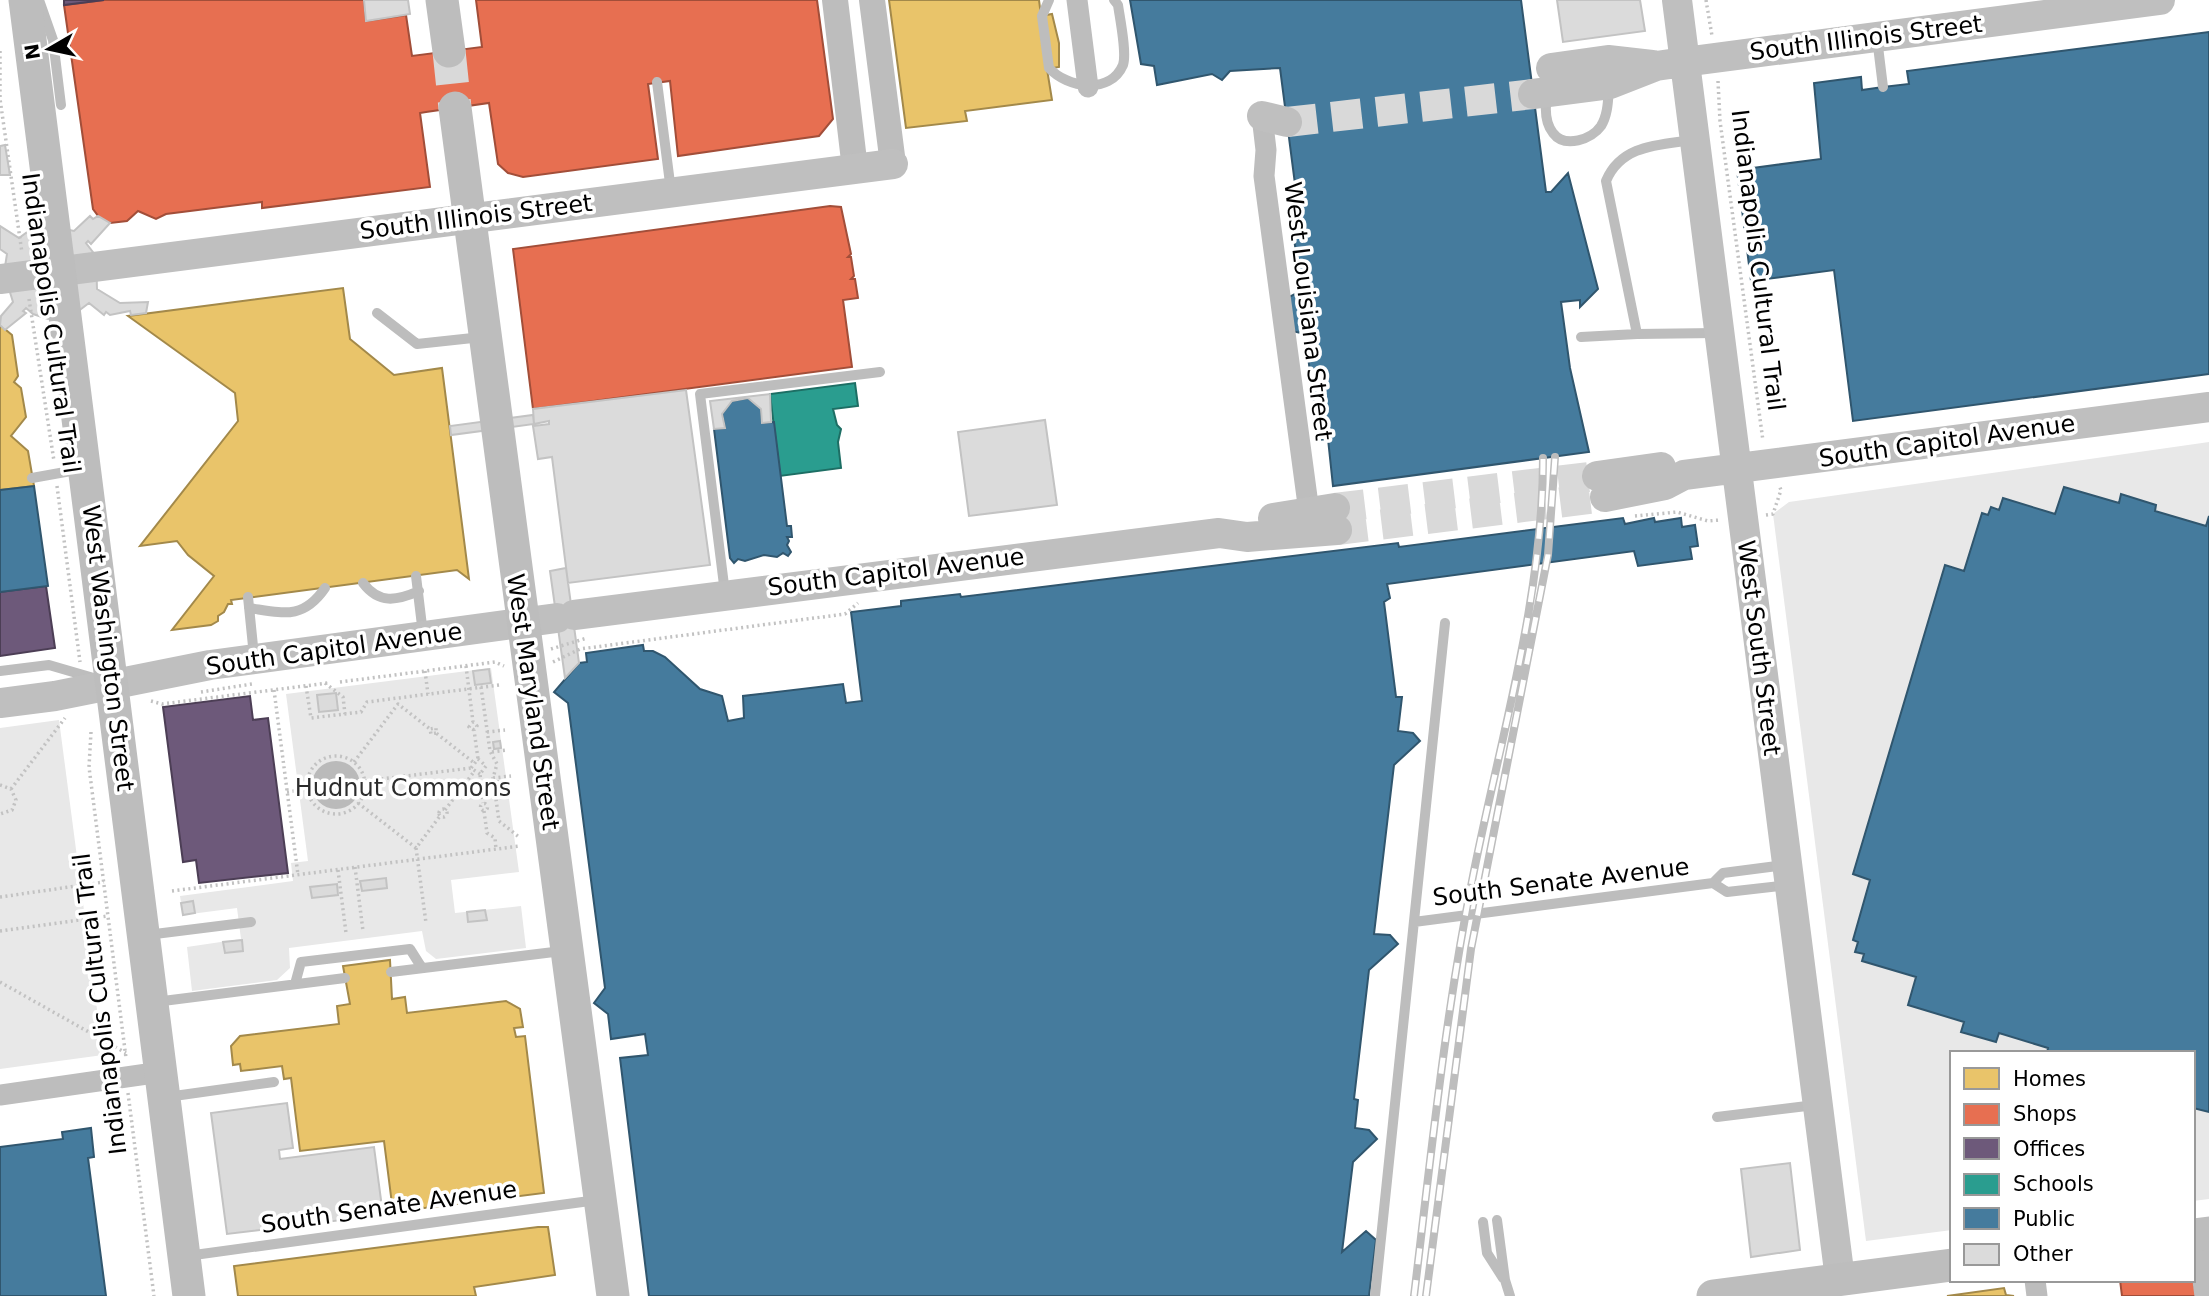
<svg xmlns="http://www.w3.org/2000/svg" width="2209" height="1296" viewBox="0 0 2209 1296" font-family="'DejaVu Sans',sans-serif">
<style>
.green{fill:#e8e8e8}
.water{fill:#bababa}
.homes{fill:#e9c46a;stroke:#a3894a;stroke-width:2}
.shops{fill:#e76f51;stroke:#a24e39;stroke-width:2}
.offices{fill:#6d597a;stroke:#4c3e55;stroke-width:2}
.schools{fill:#2a9d8f;stroke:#1d6e64;stroke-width:2}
.public{fill:#457b9d;stroke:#30566e;stroke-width:2}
.building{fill:#dbdbdb;stroke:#c3c3c3;stroke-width:2}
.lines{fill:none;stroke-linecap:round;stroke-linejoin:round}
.secondary-tunnel{stroke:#d9d9d9;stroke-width:30;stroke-dasharray:30 15;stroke-linecap:butt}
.primary-tunnel{stroke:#d9d9d9;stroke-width:33;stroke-dasharray:33 17;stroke-linecap:butt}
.path{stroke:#c2c2c2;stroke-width:3.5;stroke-dasharray:2 3.5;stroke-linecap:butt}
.service{stroke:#bdbdbd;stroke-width:10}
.minor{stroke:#bdbdbd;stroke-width:21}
.tertiary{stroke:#bdbdbd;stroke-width:26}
.secondary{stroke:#bfbfbf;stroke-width:30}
.primary{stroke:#bdbdbd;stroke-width:33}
.rail-casing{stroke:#bdbdbd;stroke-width:8}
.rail{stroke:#fff;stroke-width:5;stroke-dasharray:16;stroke-linecap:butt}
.labels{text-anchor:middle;stroke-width:7;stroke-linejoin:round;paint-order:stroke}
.street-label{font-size:24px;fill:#000;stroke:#fff}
.park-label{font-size:24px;fill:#2c2c2c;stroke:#fff}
</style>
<rect width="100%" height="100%" fill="#fff"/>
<!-- green -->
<path class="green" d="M2209 442V1199L2193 1201V1053H1952V1230L1866 1241 1773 514 1789 502Z
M491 668 519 872 451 880 455 913 521 906 526 948 436 959 426 951 422 931 289 948 290 968 277 980 192 991 187 947 241 939 237 908 183 915 180 896 293 881 291 863 308 861 286 694Z
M59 720 103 1055 0 1069V728Z"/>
<!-- water -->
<path class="water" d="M312 785a24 24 0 1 1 48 0a24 24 0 1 1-48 0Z"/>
<!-- homes -->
<path class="homes" d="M889 0H1039L1041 16 1052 14 1059 43V67L1047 69 1052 100 965 111 967 121 906 128Z
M343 288 350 339 394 375 442 368 469 579 457 570 231 600 232 604H228L224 612 218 616V621L211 625 172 630 214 576 188 555 177 541 140 546 238 421 235 393 128 316Z
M0 325 12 335 18 376 14 382 21 388 26 417 11 436 28 451 34 486 0 490Z
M390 960 392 999 405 997 407 1013 506 1001 520 1009 523 1027 514 1028 516 1037 525 1036 544 1193 393 1212 384 1141 300 1151 291 1078 284 1079 282 1066 241 1071 240 1064 233 1065 231 1046 240 1036 339 1024 337 1006 350 1004 343 966Z
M538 1227H548L555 1275 474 1287 476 1296H238L234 1266Z
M2004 1288 2006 1295 2014 1296H1947Z"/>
<!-- shops -->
<path class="shops" d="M104 0H364L366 21 406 15 412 56 482 47 476 0H817L833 119 819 136 678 156 670 81 648 84 658 159 523 177 508 173 498 164 489 103 426 112 420 113 430 187 262 208V202L166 214 156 219 138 211 127 221 110 223 102 221 93 209 64 5Z
M830 206 841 207 851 254 848 257H851L854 276 851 279H855L858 298 843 300 852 367 533 409 513 249Z
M2120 1280H2193L2197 1296H2122Z"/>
<!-- offices -->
<path class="offices" d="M64 0H104L64 5Z
M46 586 55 648 0 656V592Z
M250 696 253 720 268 718 288 873 199 883 196 860 183 862 163 707Z"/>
<!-- schools -->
<path class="schools" d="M855 383 858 406 833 409 837 425 841 429 838 442 841 468 780 476 770 394Z"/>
<!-- public -->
<path class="public" d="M1130 0H1521L1546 192H1551L1568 173 1598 289 1580 307V300L1561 302 1570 368 1589 452 1333 486 1328 439 1319 440 1305 334 1292 331 1289 297 1301 291 1287 185 1295 184 1280 68 1230 71 1222 80 1212 74 1157 85 1154 66 1141 64Z
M2209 32V374L1853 421 1834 270 1751 281 1737 170 1821 159 1814 83 1861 77 1862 90 1883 87 1909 84 1907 71Z
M748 398 761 409 762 423 774 422 787 526H791L792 537H787L789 541 787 545 791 552 788 556 783 553 777 557 764 555 745 561 738 559 734 563 730 558 714 429 725 428 722 414 732 401Z
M34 486 48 586 0 592V490Z
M2064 487 2119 503 2121 494 2156 505 2155 511 2206 526 2209 516V1112L2193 1108V1053H2047L2048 1048 1999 1033 1996 1042 1961 1032 1964 1022 1908 1005 1916 977 1862 961 1864 954 1855 952 1858 942 1853 940 1870 880 1853 874 1945 565 1964 571 1982 513 1988 515 1991 507 1999 510 2003 498 2055 514Z
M1623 518 1625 524 1654 518 1655 522 1681 518 1682 527 1695 525 1698 546 1690 547 1692 559 1638 566 1634 551 1387 584 1390 598 1384 602 1396 697H1402L1398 731 1413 733 1420 741 1394 765 1374 934 1390 935 1398 944 1369 970 1354 1099 1358 1100 1355 1128 1369 1130 1377 1139 1353 1162 1342 1252 1366 1231 1376 1240 1369 1296H649L620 1058 648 1055 645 1034 611 1039 608 1014 594 1003 605 988 568 703 554 692 579 663 587 662 586 653 643 645 644 651H653L665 657 700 689 722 696 728 721 744 718 743 696 843 684 846 703 862 701 851 612 901 606V601L960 594 961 597 1398 543 1399 547Z
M91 1128 94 1157 88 1158 106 1296H0V1147L63 1139 62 1132Z"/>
<!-- building -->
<path class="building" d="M364 0H408L410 14 366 21Z
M1557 0H1640L1645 31 1563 42Z
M5 145 10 175H0V146Z
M90 216 93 219 98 216 110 223 91 244 88 241 86 243 96 256 97 289 120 303 148 302 146 313 131 315 130 311 110 315 106 312 104 315 89 303 77 312 48 319 33 314 26 308 23 311 26 313 5 330 0 325 1 316 13 302 4 273 7 254 0 249V226L19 238 34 227 46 225 74 231Z
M686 390 710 565 568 583 552 457 538 459 533 426 549 424V421L534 424 533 409Z
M770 394 771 422 762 423 761 409 748 398 732 401 722 414 725 428 714 429 710 401Z
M533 415 534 424 451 435 450 426Z
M1045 420 1057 505 969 516 958 432Z
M566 568 579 663 565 678 550 571Z
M489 669 491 683 475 685 473 671Z
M336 693 338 710 319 712 317 695Z
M500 741 501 748 494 749 493 742Z
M498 781H505L506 788 499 789Z
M386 878 387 888 362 891 360 881Z
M337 884 338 895 312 898 310 887Z
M193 901 195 913 183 915 181 903Z
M485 910 487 920 468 922 467 912Z
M242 940 243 951 225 953 223 942Z
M287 1103 293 1148 279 1150 280 1159 374 1147 383 1215 227 1234 211 1113Z
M1790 1163 1800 1250 1751 1257 1741 1169Z"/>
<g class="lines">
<!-- secondary-tunnel -->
<path class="secondary-tunnel" d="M1287 122 1533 94
M1335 508 1597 476
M1337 530 1605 497"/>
<!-- primary-tunnel -->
<path class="primary-tunnel" d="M449 51 455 108"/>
<!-- path -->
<path class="path" d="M1706 0 1712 36
M0 51V99L22 253
M1718 81 1720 121 1763 441
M29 299 54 461
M57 486 80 662
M1766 515 1773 514 1781 490 1779 485
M1635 516 1677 512 1708 521 1720 520
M551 649 587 638
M553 662 580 649 845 614 858 603
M466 666 473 722
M425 671 428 694
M340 682 495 662 504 666
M325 683 343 697 345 714
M306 686 311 718 361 712 367 702 499 685
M481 687 490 751 497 764 493 778 499 821 519 837
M274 690 298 875
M201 692 252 684
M151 701 162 704 328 683
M474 730 469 727 473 722 477 726 474 730 478 759
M91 732 89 767 126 1058
M487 732 505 730
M436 733 431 734 430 729 436 728V733L473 762
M492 752 507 750
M307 785a29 29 0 1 1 58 0a29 29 0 1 1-58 0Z
M354 762 398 704 430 729
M480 774 471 768 478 759 486 766 480 774 483 803
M493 778 511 776
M365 781 471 768
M0 785 11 789 16 800 12 810 0 814
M11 789 65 718
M287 792 307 789
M358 803 416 848 440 816
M480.5 807a3.5 3.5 0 1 1 7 0a3.5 3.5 0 1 1-7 0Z
M439 813a4 4 0 1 1 8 0a4 4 0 1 1-8 0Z
M445 810 473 773
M484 811 487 833 495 838 496 849
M416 848 426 923
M355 867 363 931
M338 870 346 933
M172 891 520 846
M0 897 104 882
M0 931 108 916
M0 982 126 1053
M128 1093 154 1296"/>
<!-- service -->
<path class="service" d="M39 0 53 40 61 105
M1049 0 1042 16 1049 68C1067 88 1110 95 1123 65 1127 53 1120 19 1118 5L1114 0
M1877 38 1883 87
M657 82 671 191
M1547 96C1545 108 1545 123 1553 133 1565 149 1592 139 1601 126 1608 115 1608 100 1609 88
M1692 140C1658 145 1621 145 1606 181L1637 334 1716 333
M377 313 417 344 482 337
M1581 337 1637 334
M32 478 82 469
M416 576 423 634
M363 583C379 604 396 601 419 591
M725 593 700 394 880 372
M248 597 254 656
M249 608C283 613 303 620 325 588
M0 671 49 665 97 679
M1713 883 1727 892 1788 885
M1414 922 1713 883 1723 873 1785 865
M147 935 251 922
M391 972 562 951
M295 984 301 962 410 949 422 968
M155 1002 345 978
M167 1097 274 1082
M1717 1117 1815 1105
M1497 1220 1505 1280 1510 1296
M1483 1222 1487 1253 1503 1278
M187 1256 597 1200
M1375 1296 1445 623"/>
<!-- minor -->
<path class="minor" d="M1077 0 1088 87
M1262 116 1266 150 1264 176 1309 512
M0 1095 161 1072
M2197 1234 2205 1296
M2035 1280 2037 1296"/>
<!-- tertiary -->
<path class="tertiary" d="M835 0 855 169
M872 0 893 164"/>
<!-- secondary -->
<path class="secondary" d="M1677 0 1840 1279
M1551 68 1608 60 1652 65
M1533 94 1610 84 1656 66 1684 62 2160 0
M1262 116 1287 122
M0 279 893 164
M1597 476 1661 467
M1605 497 1665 485 1684 475 2209 407
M1273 518 1335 508
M574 615 1219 533 1247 537 1337 530
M0 703 55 696 210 665 557 618"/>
<!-- primary -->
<path class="primary" d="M25 0 189 1296
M442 0 449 51
M455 108 613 1296
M2193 1235 2209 1233
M1713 1296 1952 1265"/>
<!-- rail casing -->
<g class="rail-casing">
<path id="rail" d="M1414 1296C1431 1156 1445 1015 1473 876 1500 739 1543 599 1543 458
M1426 1296 1471 949 1548 555 1555 457"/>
</g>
<!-- rail -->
<use href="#rail" class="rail"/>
</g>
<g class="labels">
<!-- street labels -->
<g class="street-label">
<text transform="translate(1866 38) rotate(-7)" y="8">South Illinois Street</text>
<text transform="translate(476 217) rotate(-7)" y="8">South Illinois Street</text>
<text transform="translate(1758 260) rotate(83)" y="8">Indianapolis Cultural Trail</text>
<text transform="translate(1308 311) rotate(83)" y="8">West Louisiana Street</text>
<text transform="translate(51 323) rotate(82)" y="8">Indianapolis Cultural Trail</text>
<text transform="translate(1947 441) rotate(-8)" y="8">South Capitol Avenue</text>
<text transform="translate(896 572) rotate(-7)" y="8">South Capitol Avenue</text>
<text transform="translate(108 648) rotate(83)" y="8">West Washington Street</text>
<text transform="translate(1759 648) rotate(83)" y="8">West South Street</text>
<text transform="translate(334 649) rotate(-8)" y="8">South Capitol Avenue</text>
<text transform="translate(533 702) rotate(82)" y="8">West Maryland Street</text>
<text transform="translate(1561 882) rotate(-7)" y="8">South Senate Avenue</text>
<text transform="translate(100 1004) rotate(-97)" y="8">Indianapolis Cultural Trail</text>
<text transform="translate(389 1207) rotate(-8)" y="8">South Senate Avenue</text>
</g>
<!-- park labels -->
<g class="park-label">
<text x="403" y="796">Hudnut Commons</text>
</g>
</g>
<!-- legend -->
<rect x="1950" y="1051" width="245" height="231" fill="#ffffff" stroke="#999999" stroke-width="2"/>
<rect x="1964" y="1068" width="35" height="21" fill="#e9c46a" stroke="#999999" stroke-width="2"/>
<text x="2013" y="1086" font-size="21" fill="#000000">Homes</text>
<rect x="1964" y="1104" width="35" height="21" fill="#e76f51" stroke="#999999" stroke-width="2"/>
<text x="2013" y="1121" font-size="21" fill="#000000">Shops</text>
<rect x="1964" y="1138" width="35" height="21" fill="#6d597a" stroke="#999999" stroke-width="2"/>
<text x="2013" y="1156" font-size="21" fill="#000000">Offices</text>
<rect x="1964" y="1174" width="35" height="21" fill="#2a9d8f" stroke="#999999" stroke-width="2"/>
<text x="2013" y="1191" font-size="21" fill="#000000">Schools</text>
<rect x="1964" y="1208" width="35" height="21" fill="#457b9d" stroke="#999999" stroke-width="2"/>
<text x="2013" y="1226" font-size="21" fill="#000000">Public</text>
<rect x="1964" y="1244" width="35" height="21" fill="#dbdbdb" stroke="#999999" stroke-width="2"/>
<text x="2013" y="1261" font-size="21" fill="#000000">Other</text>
<!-- north arrow -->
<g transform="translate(49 49) rotate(261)" stroke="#ffffff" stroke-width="5" paint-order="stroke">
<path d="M0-5L12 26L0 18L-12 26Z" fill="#000000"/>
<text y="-10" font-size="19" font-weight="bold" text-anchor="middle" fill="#000000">N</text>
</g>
</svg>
